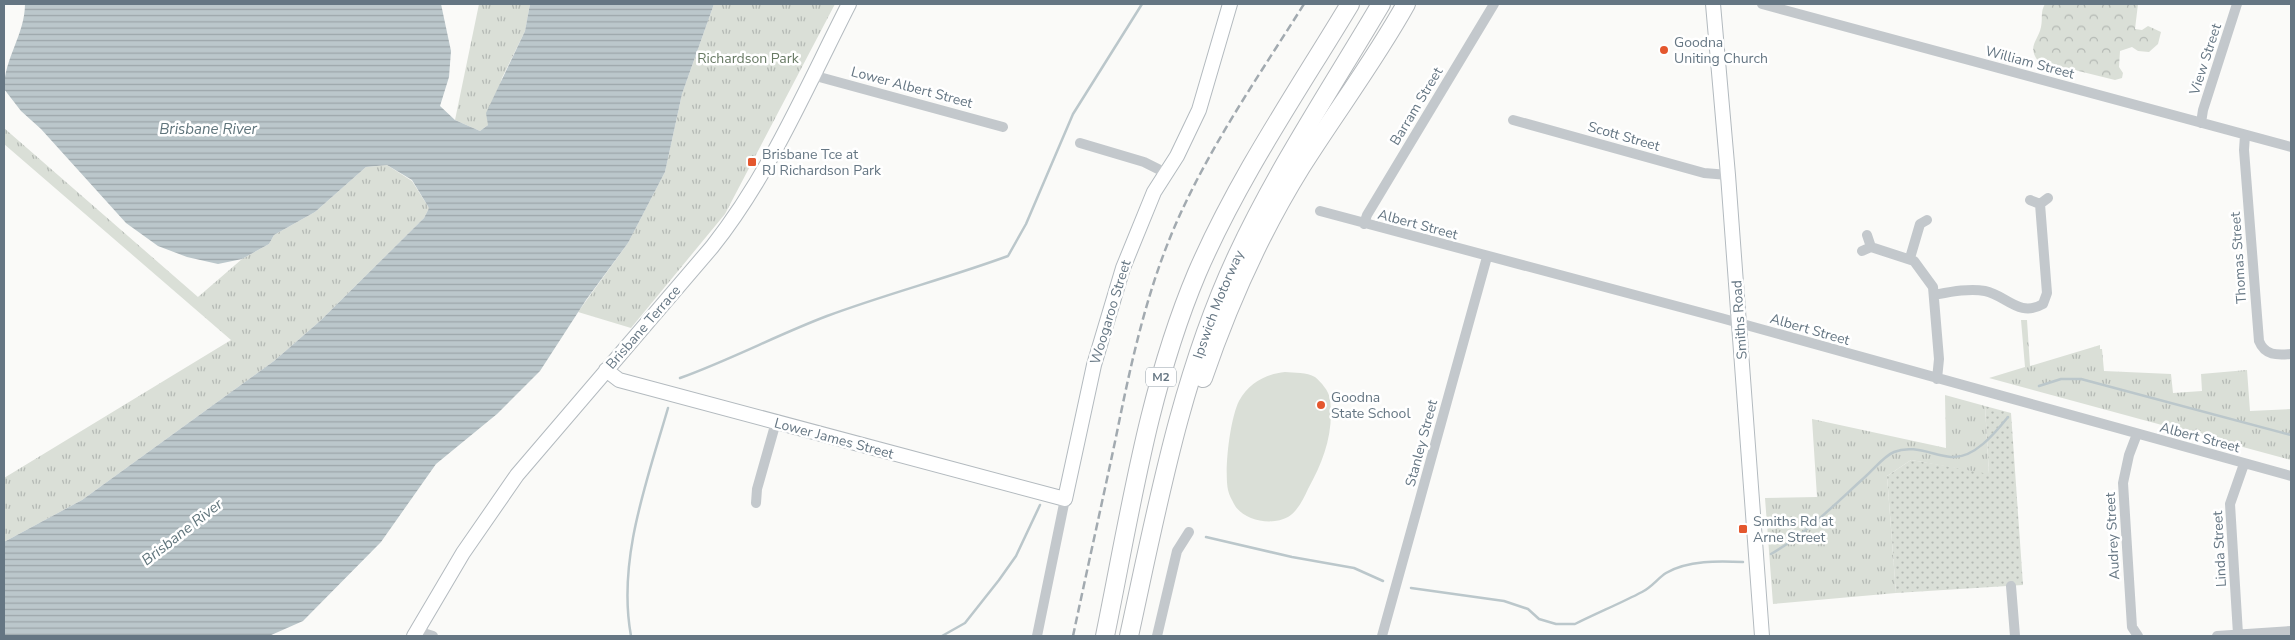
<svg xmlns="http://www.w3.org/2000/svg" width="2295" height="640" viewBox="0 0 2295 640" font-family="'Nunito Sans',sans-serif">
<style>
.grass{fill:url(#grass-dots)}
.forest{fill:url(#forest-crowns)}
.park{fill:url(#park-tufts)}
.pitch{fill:#dadfd7}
.water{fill:url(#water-rules)}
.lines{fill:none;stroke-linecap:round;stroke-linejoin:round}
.stream{stroke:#bbc7cb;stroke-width:2.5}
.secondary-casing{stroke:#b3babf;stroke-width:16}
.highway-casing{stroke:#b4b9bd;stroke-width:20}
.street{stroke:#c3c8cc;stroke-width:10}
.secondary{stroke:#fff;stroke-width:14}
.highway{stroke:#fff;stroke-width:18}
.rail{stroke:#a2aab0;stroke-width:2.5;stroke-dasharray:8 4;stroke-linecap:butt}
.poi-dot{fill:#e4572e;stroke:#fff;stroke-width:2}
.labels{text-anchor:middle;stroke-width:5;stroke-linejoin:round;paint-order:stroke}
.shield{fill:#fff;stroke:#939fa8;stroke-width:1}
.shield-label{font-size:12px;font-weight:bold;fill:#657683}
.poi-label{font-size:14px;fill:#657683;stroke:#fff;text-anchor:start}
.park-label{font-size:14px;fill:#687a64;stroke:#fff}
.street-label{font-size:14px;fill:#657683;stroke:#fff}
.water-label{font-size:15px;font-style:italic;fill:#60757c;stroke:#fff}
</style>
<defs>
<pattern id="grass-dots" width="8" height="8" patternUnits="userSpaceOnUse" patternTransform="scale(1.25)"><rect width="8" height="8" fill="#dadfd7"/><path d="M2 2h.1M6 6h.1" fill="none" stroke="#b4b9b4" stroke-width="1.8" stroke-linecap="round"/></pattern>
<pattern id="forest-crowns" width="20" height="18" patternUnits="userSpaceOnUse" patternTransform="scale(1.25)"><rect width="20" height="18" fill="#dadfd7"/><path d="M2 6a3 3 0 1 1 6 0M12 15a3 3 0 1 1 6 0" fill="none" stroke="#b4b9b4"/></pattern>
<pattern id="park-tufts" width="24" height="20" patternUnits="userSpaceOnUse" patternTransform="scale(1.25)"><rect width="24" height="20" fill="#dadfd7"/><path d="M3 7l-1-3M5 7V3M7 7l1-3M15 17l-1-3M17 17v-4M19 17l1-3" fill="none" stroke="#b4b9b4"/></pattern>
<pattern id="water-rules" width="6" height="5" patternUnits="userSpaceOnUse" patternTransform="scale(1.25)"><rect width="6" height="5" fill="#bbc7cb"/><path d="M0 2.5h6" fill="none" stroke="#9ca6aa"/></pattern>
</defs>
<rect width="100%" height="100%" fill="#fafaf8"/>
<!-- grass -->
<path class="grass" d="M1985 406 2011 413 2023 585 1896 593 1887 476 1911 460 1989 473Z"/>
<!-- forest -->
<path class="forest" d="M2045 4H2138L2135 29 2142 30 2148 26 2161 32 2158 44 2149 52 2138 51 2132 47 2120 51 2119 67 2123 73 2122 78 2115 80 2038 61C2027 46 2038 41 2041 27 2043 18 2040 12 2045 4Z"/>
<!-- park -->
<path class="park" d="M479 4H530L525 31 502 78 488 125 480 131 455 120Z
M714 4H835L725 214 631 328 578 312 628 243 665 172 682 94Z
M4 128 198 297 242 259 269 244 274 235 315 212 366 167 387 165 412 181 429 208 424 218 320 321 274 361 82 500 4 542V478L231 340 4 144Z
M2021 320H2027L2030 366 2100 345V349H2102L2104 371 2171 374 2173 393 2202 391 2201 374 2247 370 2250 411 2291 409V460L1989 378 2025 367Z
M1945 395 1985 406 1989 474 1911 460 1887 476 1896 593 1773 604 1765 498 1817 497 1812 419 1946 448Z"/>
<!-- pitch -->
<path class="pitch" d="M1285 372C1294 373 1307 372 1315 377 1321 382 1329 391 1330 399 1334 433 1324 460 1308 489 1304 498 1297 512 1288 517 1272 526 1243 521 1234 504 1232 500 1229 495 1228 490 1224 470 1230 419 1239 401 1249 383 1266 374 1285 372Z"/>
<!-- water -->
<path class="water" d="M25 4H441L451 51 449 77 440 106 455 120 480 131 488 125 486 113 525 31 530 4H714L682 94 665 172 628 243 586 300 540 371 497 414 436 464 381 542 303 621 269 636H4V542L82 500 274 361 320 321 424 218 429 208 412 180 387 165 366 167 315 212 274 235 269 244 242 259 218 264 187 257 158 246 126 223 41 129 21 111 4 89C4 59 25 34 25 4Z"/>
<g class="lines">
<!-- stream -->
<path class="stream" d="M680 378C730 360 777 335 827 316 886 294 948 278 1008 256L1026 224 1073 114 1142 4
M2039 386 2061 379H2081L2291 435
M1206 537 1292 557 1354 568 1383 581
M1771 554C1806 534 1835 504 1865 477 1874 469 1884 456 1894 452 1913 444 1932 455 1951 457 1974 459 1995 433 2008 417
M1411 588 1504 601 1528 609 1539 619 1556 624H1575C1597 613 1621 603 1642 592 1652 587 1658 578 1666 573 1688 560 1719 561 1743 562
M631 636C617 560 647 481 668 408
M942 636 965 623 999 580 1016 556 1040 505"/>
<!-- secondary casing -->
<g class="secondary-casing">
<path id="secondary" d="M1713 4 1728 175 1762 636
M606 370 619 380 1065 499 1094 365 1123 268 1154 192 1177 156 1199 110 1230 4
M414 636 463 553 517 475 712 247C770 174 807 86 849 4"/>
</g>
<!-- highway casing -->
<g class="highway-casing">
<g id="highway">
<path d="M1203 378C1228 305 1260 233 1301 167 1335 113 1375 60 1406 4"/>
<path d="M1105 636C1130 514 1148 389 1197 273 1238 178 1297 92 1350 4"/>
<path id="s1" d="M1129 636C1157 508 1181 376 1237 256 1278 168 1332 87 1381 4"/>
</g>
</g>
<!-- street -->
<path class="street" d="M1762 4 2291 147
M812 75 1003 127
M1513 120 1704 173 1728 175
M2201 123 2203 110 2237 4
M2245 135 2244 150 2259 341C2265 356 2277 355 2291 354
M1080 143 1144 162 1166 173
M2030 200 2040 204
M1320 211 1721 318 2291 476
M1364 224 1367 215 1494 4
M1871 247 1914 261 1933 287 1939 359 1937 379
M1862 251 1871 247 1867 235
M1910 258 1920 224 1927 220
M1934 295C1950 292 1969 288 1985 291 2006 295 2019 318 2043 304L2047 293 2040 204 2048 198
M2137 434 2129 455 2123 483 2132 627 2138 636
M756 503 757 489 776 422
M2011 586 2015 636
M417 631 433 636
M2238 634 2230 504 2244 464
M1037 636 1065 499
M1157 636 1177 551 1189 532
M1382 636 1487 257
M2217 636 2291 631"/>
<!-- secondary -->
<use href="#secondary" class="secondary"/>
<!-- highway -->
<use href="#highway" class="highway"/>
<!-- rail -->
<path class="rail" d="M1073 636C1087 570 1102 503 1116 437 1131 363 1147 288 1178 219 1212 143 1260 74 1304 4"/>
</g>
<!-- markers -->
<g class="poi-dot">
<circle cx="1664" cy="50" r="5"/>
<rect x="747" y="157" width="10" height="10" rx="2.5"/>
<circle cx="1321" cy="405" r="5"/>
<rect x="1738" y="524" width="10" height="10" rx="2.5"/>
</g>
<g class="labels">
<!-- shield labels -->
<rect class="shield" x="1146" y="367.5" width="30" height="19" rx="4"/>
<g class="shield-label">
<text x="1161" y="381">M2</text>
</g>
<!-- poi labels -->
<g class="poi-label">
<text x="1674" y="47">Goodna<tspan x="1674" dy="16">Uniting Church</tspan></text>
<text x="762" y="159">Brisbane Tce at<tspan x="762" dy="16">RJ Richardson Park</tspan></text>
<text x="1331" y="402">Goodna<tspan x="1331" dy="16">State School</tspan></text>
<text x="1753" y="526">Smiths Rd at<tspan x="1753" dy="16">Arne Street</tspan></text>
</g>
<!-- park labels -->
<g class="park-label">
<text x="748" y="63">Richardson Park</text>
</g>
<!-- street labels -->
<g class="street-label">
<text transform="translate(2205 59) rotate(-72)" y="5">View Street</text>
<text transform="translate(2030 62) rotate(15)" y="5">William Street</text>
<text transform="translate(912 87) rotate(15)" y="5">Lower Albert Street</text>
<text transform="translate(1416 106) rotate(-59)" y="5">Barram Street</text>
<text transform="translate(1624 136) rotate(16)" y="5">Scott Street</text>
<text transform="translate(1418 224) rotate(15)" y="5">Albert Street</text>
<text transform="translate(2238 258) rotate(-94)" y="5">Thomas Street</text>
<text dy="5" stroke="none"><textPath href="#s1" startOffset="344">Ipswich Motorway</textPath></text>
<text transform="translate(1110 312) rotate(-73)" y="5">Woogaroo Street</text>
<text transform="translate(1739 320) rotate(-94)" y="5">Smiths Road</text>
<text transform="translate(643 327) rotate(-49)" y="5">Brisbane Terrace</text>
<text transform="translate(1810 329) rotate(16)" y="5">Albert Street</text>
<text transform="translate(2200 437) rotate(15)" y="5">Albert Street</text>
<text transform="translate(834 438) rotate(15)" y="5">Lower James Street</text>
<text transform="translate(1421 443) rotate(-75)" y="5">Stanley Street</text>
<text transform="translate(2112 536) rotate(-93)" y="5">Audrey Street</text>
<text transform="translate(2219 549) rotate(-93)" y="5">Linda Street</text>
</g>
<!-- water labels -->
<g class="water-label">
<text x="208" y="134">Brisbane River</text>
<text transform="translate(182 532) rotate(-38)" y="5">Brisbane River</text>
</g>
</g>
<!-- border -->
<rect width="2295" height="640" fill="none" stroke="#657683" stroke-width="10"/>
</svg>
